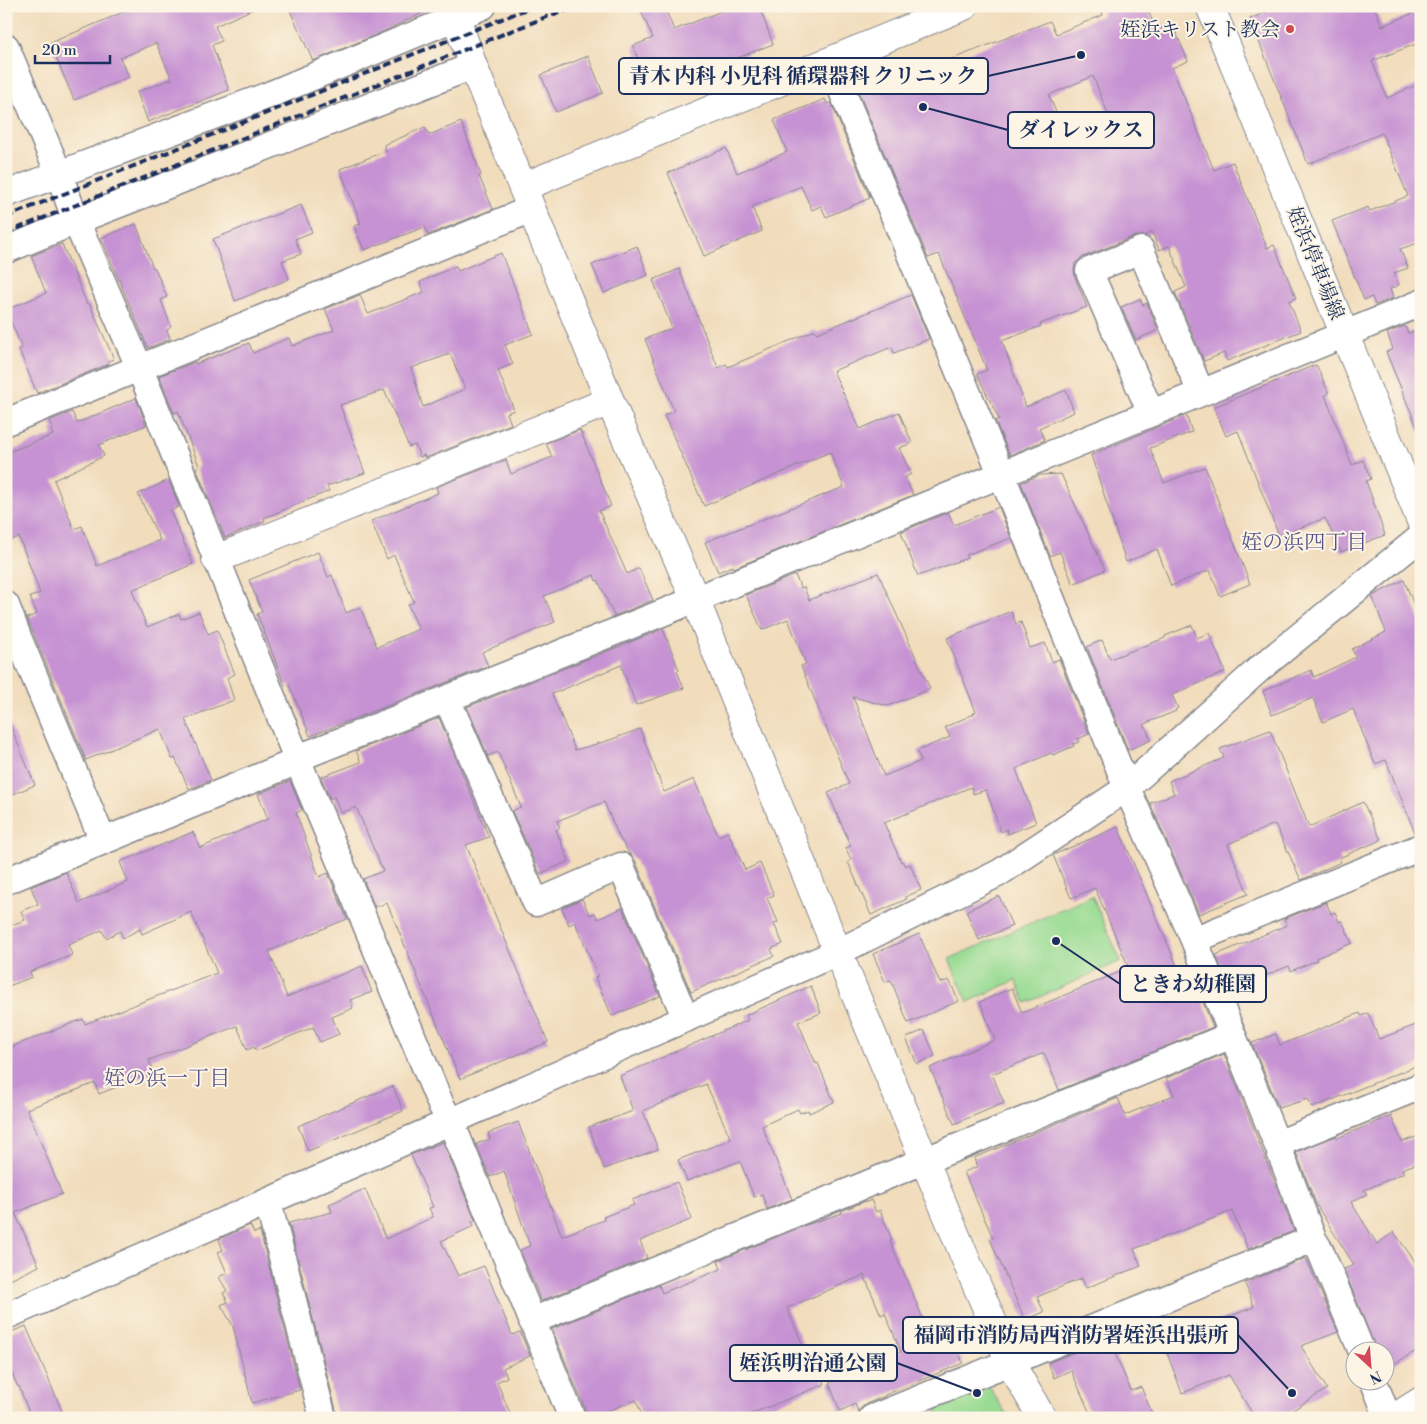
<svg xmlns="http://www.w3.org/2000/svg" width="1427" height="1424" viewBox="0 0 1427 1424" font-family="'Libre Bodoni','Noto Serif JP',serif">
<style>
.green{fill:#99db93;stroke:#5a8578}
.building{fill:#c692d3;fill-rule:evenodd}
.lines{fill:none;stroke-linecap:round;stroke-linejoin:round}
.street-casing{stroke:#86868c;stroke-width:29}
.secondary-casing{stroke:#86868c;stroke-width:30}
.street{stroke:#fff;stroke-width:26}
.secondary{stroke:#fff;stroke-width:28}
.rail{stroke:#1b2f5e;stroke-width:4;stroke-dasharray:8 4;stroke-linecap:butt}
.poi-dot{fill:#d1495b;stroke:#fcf5e5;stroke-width:2}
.labels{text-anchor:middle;stroke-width:4;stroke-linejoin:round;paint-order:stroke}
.poi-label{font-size:20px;fill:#1b2f5e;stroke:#fcf5e5;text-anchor:end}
.street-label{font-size:20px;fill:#1b2f5e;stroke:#fcf5e5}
.neighbourhood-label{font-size:21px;fill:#575287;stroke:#fcf5e5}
.leader{fill:none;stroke:#1b2f5e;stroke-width:2}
.callout-dot{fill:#1b2f5e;stroke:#fcf5e5;stroke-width:2}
.callout{fill:#fcf5e5;stroke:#1b2f5e;stroke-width:2}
.callout-label{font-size:21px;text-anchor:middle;font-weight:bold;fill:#1b2f5e}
</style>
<rect width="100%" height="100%" fill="#fcf5e5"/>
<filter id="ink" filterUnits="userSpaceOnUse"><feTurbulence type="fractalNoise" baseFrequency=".02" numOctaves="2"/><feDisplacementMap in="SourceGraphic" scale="10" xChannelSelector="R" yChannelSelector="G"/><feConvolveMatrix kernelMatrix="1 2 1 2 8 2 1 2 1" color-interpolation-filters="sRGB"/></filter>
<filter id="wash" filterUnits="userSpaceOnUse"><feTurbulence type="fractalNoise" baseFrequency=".0096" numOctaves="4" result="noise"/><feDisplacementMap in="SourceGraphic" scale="20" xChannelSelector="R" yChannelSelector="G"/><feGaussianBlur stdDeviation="1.12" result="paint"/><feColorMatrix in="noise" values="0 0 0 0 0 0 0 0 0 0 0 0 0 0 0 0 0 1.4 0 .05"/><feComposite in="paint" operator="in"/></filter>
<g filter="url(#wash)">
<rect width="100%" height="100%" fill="#f1dcbb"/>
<!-- green -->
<path class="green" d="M1092 896 1121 961 1026 1003 1016 980 968 1002 949 959Z
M986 1381 1008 1418H940L934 1405Z"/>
<g id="blocks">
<!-- building -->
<path class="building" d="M124 6H260L215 26 222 41 212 45 229 90 148 122 137 92 172 79 156 43 120 58 129 77 74 100 50 43 126 11Z
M288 6H437L380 33 313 61Z
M652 6H664L674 30 734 6H759L773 44 651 92 633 46 653 38 641 11Z
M1100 6H1146L1156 29 1172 23 1188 61 1172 68 1214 170 1233 162 1267 248 1274 245 1296 298 1289 301 1301 331 1227 361 1224 353 1204 361 1175 292 1186 287 1169 246 1159 250 1152 232 1144 236H1135L1083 257 1075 263 1074 270 1075 277 1087 307 1040 324 1041 326 1002 341 1026 407 1066 390 1074 412 1039 428 1045 440 1010 455 995 421 999 419 977 374 987 370 965 317 939 254 928 258 858 91 936 61 937 65 1050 21 1056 34 1103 15ZM1093 76 1108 114 1064 132 1049 95Z
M1281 6H1374L1382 26 1421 10V42L1372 61 1387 98 1421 83V242L1400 249 1408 268 1394 273 1399 285 1390 289 1393 298 1375 305 1372 297 1364 300 1332 221 1368 207 1370 211 1408 196 1382 133 1308 164 1250 19Z
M588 56 603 93 556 112 541 75Z
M825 99 827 104 831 102 870 198 826 217 821 206 812 210 801 186 752 207 762 231 704 256 668 173 726 148 737 173 787 152 774 120Z
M461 122 481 175 479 176 493 209 428 235 425 227 364 250 354 226 361 224 340 169 386 151 384 145 425 127 429 135Z
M301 205 312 232 295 239 301 254 282 261 289 279 235 301 213 239Z
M136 224 153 268H155L167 297 161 300 171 327 167 330 170 339 148 348 101 238Z
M62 244 87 304 89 303 114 359 108 361 109 364 37 393 19 350 22 348 6 310 46 293 31 256Z
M637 246 648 275 604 293 592 265Z
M501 253 533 334 505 345 513 364 498 370 514 410 507 413 511 424 425 458 424 455 420 457 415 445 409 447 384 390 340 405 365 473 327 486 329 491 264 518 265 521 225 538 196 468 199 466 178 411 174 413 159 376 195 362V364L249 343 253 353 289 338 292 346 334 330 325 309 360 295 368 314 424 292 420 282 456 266 458 271ZM450 354 465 389 423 407 411 368Z
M679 269 718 368 726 364 728 367 815 330 817 333 911 295 929 339 894 353 892 347 833 371 860 429 899 412 912 443 899 448 911 474 905 477 913 495 734 568 733 566 718 572 705 542 844 487 830 452 704 506 664 415 674 411 645 339 672 328 653 280Z
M1140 299 1143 305 1147 303 1158 330 1136 340 1121 307Z
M1405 326 1408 333 1421 328 1420 434 1386 352 1393 349 1387 333Z
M1315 365 1317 366 1329 394 1325 395 1352 465 1363 460 1371 479 1366 481 1385 535 1341 552 1325 518 1279 536 1238 431 1226 436 1214 407Z
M136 398 146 425 99 445 104 456 54 480 74 529 82 526 97 566 160 540 138 494 169 480 179 507 170 511 193 564 132 590 147 627 179 614 181 619 199 612 208 634 217 630 235 674 227 678 234 700 185 719 211 780 189 789 175 758 172 759 160 729 86 760 27 618 37 614 30 597 40 593 19 537 6 542V453L53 435 51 430 53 429 49 421 72 412 77 423Z
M1186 415 1192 432 1150 448 1164 483 1205 467 1250 584 1220 596 1210 570 1171 586 1157 549 1126 562 1091 455Z
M580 430 611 506 599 511 627 574 639 568 653 600 614 616 598 580 596 581 594 575 544 596 555 622 482 652 488 666 310 736 289 684 285 686 257 614 262 612 249 580 318 552 328 577 332 575 346 613 360 607 377 647 419 629 408 605 414 602 394 555 387 559 371 521 438 493 436 487 506 460 511 474 552 457 546 443Z
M1061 474 1105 570 1073 584 1060 552 1050 556 1021 483 1040 475Z
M999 507 1011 538 966 555 967 558 918 576 901 532 948 512 954 525Z
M878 573 930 689 888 706 853 697 884 776 921 761 917 751 950 737 945 727 974 714 973 713 976 712 947 638 1011 611 1016 624 1021 622 1030 648 1045 643 1052 662 1059 659 1089 734 1078 739 1079 742 1073 744 1074 746 1053 755 1051 753 1016 769 1036 823 1008 834 1007 829 1001 832 986 790 973 794 971 787 884 823 901 862 902 861 905 866 910 864 921 890 905 897 907 899 871 915 848 862 851 860 846 848 851 846 828 793 849 784 801 666 806 664 788 619 762 630 746 595 795 575 801 588 804 587 809 600Z
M1404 580 1421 622V832L1415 833 1386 760 1375 764 1353 709 1323 722 1313 698 1272 715 1263 691 1311 670 1314 677 1356 657 1352 649 1386 632 1372 596Z
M1192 625 1197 638 1209 633 1225 672 1172 695 1178 708 1175 710 1176 711 1144 724 1151 740 1128 750 1087 647 1102 640 1110 659 1165 638V636Z
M663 629 679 670 677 671 684 688 636 705 621 665 552 694 575 750 607 741 640 729 664 792 694 779 718 836 728 832 745 870 760 863 774 895 767 898 778 922 774 924 783 944 771 949 774 956 691 992 635 860 629 853 622 841H621L604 802 557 821 560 828 556 830 569 861 540 874 512 811 521 807 498 752 488 756 467 707Z
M6 715 35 785 6 797Z
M439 718 489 837 466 845 548 1042 460 1079 387 903 375 907 363 879 383 871 356 807 341 813 334 797 330 799 321 777 361 762 356 751Z
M1270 730 1309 827 1363 802 1381 840 1339 858 1341 862 1301 880 1275 824 1228 844 1248 894 1199 914 1150 803 1174 794 1169 781 1224 758 1220 749Z
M290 781 302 810 296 813 319 877 328 873 347 919 269 951 287 997 362 966 372 992 350 1000 353 1008 332 1017 339 1034 320 1042 313 1027 256 1051 254 1047 247 1050 237 1026 149 1060 153 1072 124 1084 99 1094 95 1083 27 1109 62 1194 15 1213 39 1266 6 1282V1049L83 1019 85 1024 217 973 191 912 142 934 140 929 123 938 120 931 106 938 102 930 68 945 72 955 30 972 32 977 6 987V927L25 920 21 911 38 904 31 887 66 872 79 903 128 882 120 862 193 832 200 848 268 819 258 794Z
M1118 827 1186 987 1195 983 1213 1027 1059 1090 1044 1053 992 1074 1004 1103 954 1124 930 1068 995 1040 980 1002 1012 988 1022 1013 1129 968 1095 888 1071 898 1053 855Z
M999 896 1012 926 979 940 966 911Z
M582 899 590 915 595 913 598 919 622 908 660 996 612 1016 595 977 598 976 575 922 569 925 562 908Z
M1326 902 1331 914 1335 912 1339 922 1342 921 1352 943 1316 958 1317 960 1291 971 1289 966 1230 990 1216 955 1287 925 1284 919Z
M919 934 940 983 949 980 959 1001 908 1023 891 980 885 982 873 954Z
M811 986 821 1013 798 1022 816 1064 818 1063 834 1102 809 1113 808 1110 800 1113 798 1109 762 1126 792 1199 767 1209 762 1194 754 1197 740 1161 687 1181 678 1160 731 1139 706 1084 643 1111 658 1149 604 1169 589 1127 633 1111 620 1076 748 1020 746 1015Z
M1360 1013 1361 1016 1368 1013 1379 1039 1421 1023V1064L1312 1108 1308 1099 1279 1108 1252 1043 1276 1034 1280 1045Z
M924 1030 935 1056 917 1064 906 1038Z
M1224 1054 1294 1231 1248 1249 1232 1211 1134 1249 1141 1266 1086 1288 1082 1278 1037 1297 1044 1312 1025 1320 990 1239 993 1238 964 1172 977 1167 974 1158 1118 1098 1125 1115 1174 1095 1166 1078Z
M393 1086 403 1111 308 1151 298 1126Z
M1391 1116 1402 1142 1421 1135V1162L1402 1169 1404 1173 1364 1190 1367 1194 1351 1202 1377 1244 1394 1232 1421 1270V1348L1384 1370V1352H1377L1344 1269 1354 1265 1317 1206 1296 1152 1336 1136 1337 1138Z
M518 1122 562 1236 604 1220 603 1217 634 1205 632 1200 677 1182 692 1219 640 1241 647 1258 541 1301 520 1250 530 1246 504 1171 490 1177 476 1144 490 1139 488 1133Z
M443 1142 475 1220 472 1221 474 1226 441 1241 458 1276 484 1266 512 1335 520 1332 530 1356 503 1368 507 1377 497 1382 512 1418H338L289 1223 332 1212 329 1204 365 1189 386 1239 433 1217 429 1208 433 1207 411 1155Z
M871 1200 876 1212 880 1210 892 1240 890 1241 927 1328 945 1320 963 1363 885 1395V1396L866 1404 858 1411 855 1404 840 1411 829 1383 901 1352 885 1313 881 1315 864 1275 787 1308 805 1350 810 1347 825 1384 741 1418H643L636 1400 589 1418 552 1329 659 1285 662 1293 721 1269 718 1261 803 1226 842 1213 841 1211 866 1201 867 1202Z
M250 1225 254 1233 260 1231 300 1390 252 1403 233 1326 221 1305 228 1302 223 1293 227 1291 219 1277 227 1273 218 1252 223 1250 219 1239Z
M1306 1258 1338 1332 1301 1346 1327 1389 1280 1418H1255L1229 1375 1182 1393 1163 1342 1254 1307 1245 1283Z
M26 1326 65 1418H31L19 1386 18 1387 6 1360V1334Z
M1114 1336 1120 1348 1114 1351 1131 1391 1141 1387 1154 1418H1092L1071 1370 1054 1378 1048 1363Z"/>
</g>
</g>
<g filter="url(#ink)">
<use href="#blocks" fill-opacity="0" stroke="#86868c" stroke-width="1"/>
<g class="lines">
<!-- street casing -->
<g class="street-casing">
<path id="street" d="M6 47 59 174 76 221 140 369 298 761 441 1105 451 1122 572 1418
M830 62 1001 473 1127 788 1194 940 1277 1144 1313 1239 1320 1250 1362 1352
M6 194 269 95 483 6
M6 250 86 217 473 66
M1151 413 1089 271 1141 250 1201 393
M6 422 532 209
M6 605 18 637 103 841
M447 699 536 903 621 866 686 1019
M6 881 298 761 308 754 672 609 1421 303
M1194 940 1421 847
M1277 1144 1421 1086
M268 1202 323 1418
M6 1316 838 952 999 873 1127 788 1258 670 1421 537
M532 1321 1232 1035
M1374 1382 1388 1418
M872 1418 1313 1239"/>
</g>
<!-- secondary casing -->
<g class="secondary-casing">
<path id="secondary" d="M452 6 473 66 610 401 695 599 829 931 971 1272 1010 1362 1042 1418
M1210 6 1421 521
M523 187 964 6
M216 559 610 401
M1394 1418 1421 1401"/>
</g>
<!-- street -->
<use href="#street" class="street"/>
<!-- secondary -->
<use href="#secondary" class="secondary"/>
<!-- rail -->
<path class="rail" d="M6 217 534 6
M6 233 546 17 581 6"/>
</g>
</g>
<!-- markers -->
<circle class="poi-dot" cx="1290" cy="29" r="5"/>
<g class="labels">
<!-- poi labels -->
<g class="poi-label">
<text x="1280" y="36">姪浜キリスト教会</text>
</g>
<!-- street labels -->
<g class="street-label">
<text transform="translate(1316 263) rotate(68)" y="7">姪浜停車場線</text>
</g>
<!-- neighbourhood labels -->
<g class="neighbourhood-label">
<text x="1304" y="549">姪の浜四丁目</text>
<text x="167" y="1085">姪の浜一丁目</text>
</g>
</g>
<!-- callouts -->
<path class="leader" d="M1081 55L988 76M923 107L1008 130M1056 941L1120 984M1292 1393L1238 1335M977 1393L897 1363"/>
<g class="callout-dot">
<circle cx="1081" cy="55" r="5"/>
<circle cx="923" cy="107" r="5"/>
<circle cx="1056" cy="941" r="5"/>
<circle cx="1292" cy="1393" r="5"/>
<circle cx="977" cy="1393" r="5"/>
</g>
<g class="callout">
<rect x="619" y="58" width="369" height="36" rx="5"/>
<rect x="1008" y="112" width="146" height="36" rx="5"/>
<rect x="1120" y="966" width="146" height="36" rx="5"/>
<rect x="903" y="1317" width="335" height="36" rx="5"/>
<rect x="730" y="1345" width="167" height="36" rx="5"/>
</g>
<g class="callout-label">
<text x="803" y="83">青木 内科 小児科 循環器科 クリニック</text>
<text x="1081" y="137">ダイレックス</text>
<text x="1193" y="991">ときわ幼稚園</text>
<text x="1071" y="1342">福岡市消防局西消防署姪浜出張所</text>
<text x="813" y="1370">姪浜明治通公園</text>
</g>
<!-- margin -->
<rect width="1427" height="1424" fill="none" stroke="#fcf5e5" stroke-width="25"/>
<!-- north arrow -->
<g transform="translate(1370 1366) rotate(154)"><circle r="24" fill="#fcf5e5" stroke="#a2a6af"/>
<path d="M0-4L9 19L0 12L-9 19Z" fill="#d1495b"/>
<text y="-8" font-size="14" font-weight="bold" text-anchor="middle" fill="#1b2f5e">N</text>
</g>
<!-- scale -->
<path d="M35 55v8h75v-8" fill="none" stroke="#1b2f5e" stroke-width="2.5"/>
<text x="42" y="55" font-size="15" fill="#1b2f5e" stroke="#fcf5e5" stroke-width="4" paint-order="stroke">20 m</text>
</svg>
